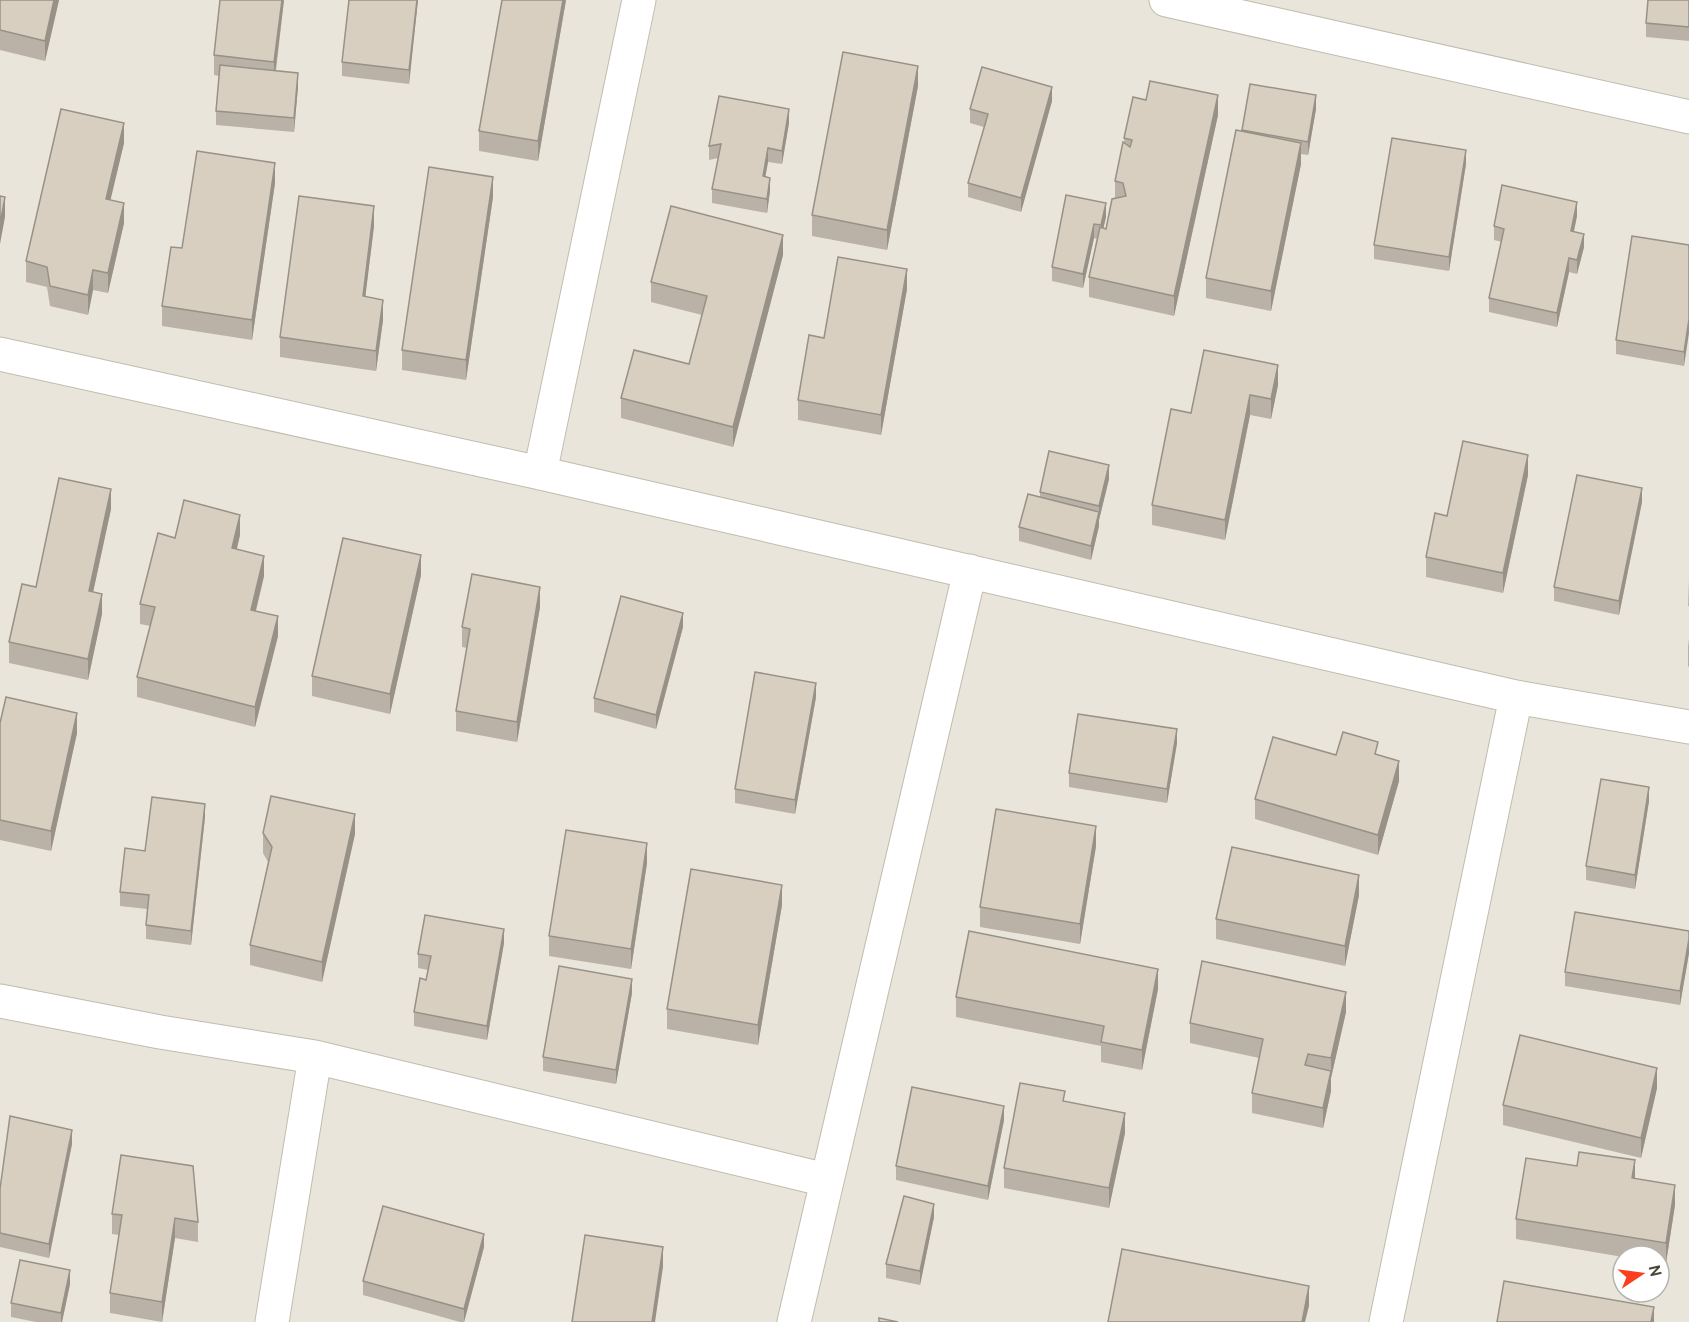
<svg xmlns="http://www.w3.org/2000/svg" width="1689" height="1322" viewBox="0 0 1689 1322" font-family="Cabin,sans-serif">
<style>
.residential{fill:#eae5da;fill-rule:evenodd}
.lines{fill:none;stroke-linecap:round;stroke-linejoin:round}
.minor-casing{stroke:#c2bbae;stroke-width:35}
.minor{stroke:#fff;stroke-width:33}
.wall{fill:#bab2a6}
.shaded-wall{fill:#979187}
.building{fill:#d8cfc1;stroke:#979187;stroke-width:1.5}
</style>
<rect width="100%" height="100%" fill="#f6f3ec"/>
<!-- residential -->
<path class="residential" d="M0 0H1689V1322H0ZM1623 1256H1659V1292H1623Z"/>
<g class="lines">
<!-- minor casing -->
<g class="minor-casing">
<path id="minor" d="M1166 0 1689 117
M0 354 540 473 1516 697 1689 727
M540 473 639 0
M0 1001 160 1032 315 1057 826 1180
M272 1322 315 1057
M794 1322 970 571
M1386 1322 1516 697"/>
</g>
<!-- minor -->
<use href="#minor" class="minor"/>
</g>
<!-- wall -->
<path class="wall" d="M0 0H59L45 61 0 50Z
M284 0 276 71 298 87 294 132 216 125V111L219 76 214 75V55Z
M349 0H418L409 84 342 76V62Z
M502 0H566L538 161 479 151V131Z
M1689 0V41L1646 37V23Z
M918 86 887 250 812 236V215Z
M1052 101 1021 212 968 197V183L984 127 970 123V109Z
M1316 109 1308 155 1301 154V164L1271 311 1206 298V278L1242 131Z
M1218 115 1174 316 1089 297V277L1097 239 1094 238 1083 288 1052 281V267L1066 195 1106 217 1103 228 1106 229 1115 199V181L1124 143V138Z
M789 123 782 164 768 162 765 177 770 191 767 213 712 203V189L718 158 709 160V146Z
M124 143 110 200 124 223 108 293 93 290 88 315 50 306 47 287 26 282V261Z
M1466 164 1449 271 1374 259V245Z
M275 183 252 340 162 326V306L182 248Z
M493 197 466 380 402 370V350Z
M1577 216 1574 231 1584 247 1577 274 1569 272 1557 327 1489 312V298L1502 242 1494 240V226Z
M374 226 365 297 383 320 376 371 280 357V337Z
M1689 245 1684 366 1616 354V340Z
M783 255 733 447 621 418V398L689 364 702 315 651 302V282Z
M907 289 881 435 798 420V400L824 338Z
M1278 385 1271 419 1250 415 1225 540 1152 525V505L1191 413Z
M1528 475 1503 593 1426 577V557L1447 516Z
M1109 479 1099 520V526L1091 560 1019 541V527L1040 497V492Z
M1642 502 1619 615 1554 601V587Z
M111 509 93 592 102 614 88 680 9 663V642L36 587Z
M240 535 237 549 264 576 256 611 278 636 255 727 137 697V677L150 626 140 624V604L175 538Z
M421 575 390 714 312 696V676Z
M1689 580V606H1688Z
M540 607 517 742 456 731V711L467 648 462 647V627Z
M683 627 656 729 594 712V698Z
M1689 639V667L1688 666V646Z
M816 697 795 814 735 803V789Z
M0 723 77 733 51 851 0 840Z
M1177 743 1167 803 1069 787V773Z
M1378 754 1399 781 1378 855 1255 819V799L1336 755Z
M1649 801 1635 889 1586 880V866Z
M205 817 191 945 146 939V925L147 909 120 906V892L145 851Z
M263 833 355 834 322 982 250 965V945L268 862 263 853Z
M1096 846 1080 944 980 927V907Z
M647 863 631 969 549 956V936Z
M1359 895 1345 966 1216 939V919Z
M782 905 758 1045 667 1029V1009Z
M1689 931V953L1680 1005 1565 986V972Z
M504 943 487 1040 414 1026V1012L426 980 428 970 418 968V954Z
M1158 989 1142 1070 1101 1062V1046L956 1017V997Z
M632 993 616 1084 543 1071V1057Z
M1346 1012 1331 1078V1091L1323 1128 1252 1113V1093L1259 1058 1190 1043V1023Z
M1657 1088 1641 1158 1503 1125V1105Z
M1065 1101 1125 1133 1109 1208 1004 1188V1168Z
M1004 1120 988 1200 896 1180V1166Z
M72 1144 49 1258 0 1247V1189Z
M121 1155 198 1222V1242L175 1238 162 1322 110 1313V1293L119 1235 112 1234V1214Z
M1635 1179 1675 1205 1666 1263 1659 1262V1256L1623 1257 1516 1239V1219Z
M934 1217 920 1285 886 1278V1264Z
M484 1247 464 1322H460L363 1295V1281Z
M70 1284 62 1322H36L11 1317V1303Z"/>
<!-- shaded-wall -->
<path class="shaded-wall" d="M54 0H59L45 61V41Z
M282 0H284L274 82V62Z
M417 0H418L409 84V70Z
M563 0H566L538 161V141Z
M918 66V86L887 250V230Z
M298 73V87L294 132V118Z
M1052 87V101L1021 212V198Z
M1218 95V115L1174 316V296Z
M1316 95V109L1308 155V142Z
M789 109V123L782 164V151Z
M124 123V143L106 219V199Z
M1301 143V164L1271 311V291Z
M768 148V162L763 190V176Z
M1466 150V164L1449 271V257Z
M275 163V183L252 340V320Z
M493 177V197L466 380V360Z
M770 178V191L767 213V199Z
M5 197V217L0 244V224Z
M1577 202V216L1571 245V231Z
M124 203V223L108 293V273Z
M1106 203V217L1101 239V225Z
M374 206V226L363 316V296Z
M1094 224V238L1083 288V274Z
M1584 234V247L1577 274V260Z
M783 235V255L733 447V427Z
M1569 258V272L1557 327V313Z
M907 269V289L881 435V415Z
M93 270V290L88 315V295Z
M383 300V320L376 371V351Z
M1689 319V333L1684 366V352Z
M1278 365V385L1271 419V399Z
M1250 395V415L1225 540V520Z
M1528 455V475L1503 593V573Z
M1109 465V479L1099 520V526L1091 560V546L1099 513V506Z
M1642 488V502L1619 615V601Z
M111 489V509L89 611V591Z
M240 515V535L232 568V548Z
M421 555V575L390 714V694Z
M264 556V576L251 630V610Z
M540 587V607L517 742V722Z
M102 594V614L88 680V659Z
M683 613V627L656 729V715Z
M278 616V636L255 727V707Z
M816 683V697L795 814V800Z
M77 713V733L51 851V831Z
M1177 729V743L1167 803V789Z
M1399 761V781L1378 855V835Z
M1649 787V801L1635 889V875Z
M205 804V817L191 945V931Z
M355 814V834L322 982V962Z
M1096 826V846L1080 944V924Z
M647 843V863L631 969V949Z
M1359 875V895L1345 966V946Z
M782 885V905L758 1045V1025Z
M504 929V943L487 1040V1026Z
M1689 939V953L1680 1005V991Z
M1158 969V989L1142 1070V1050Z
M632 979V993L616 1084V1070Z
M1346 992V1012L1331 1078V1058Z
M1657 1068V1088L1641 1158V1138Z
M1331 1071V1091L1323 1128V1108Z
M1004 1106V1120L988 1200V1186Z
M1125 1113V1133L1109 1208V1188Z
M72 1130V1144L49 1258V1244Z
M1635 1160V1180L1632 1178Z
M1675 1185V1205L1666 1263V1243Z
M934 1204V1217L920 1285V1271Z
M175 1218V1238L162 1322V1302Z
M484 1234V1247L464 1322V1309Z
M663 1247V1267L655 1322H652Z
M70 1270V1284L62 1322H61V1313Z
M1309 1286V1306L1305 1322H1302Z
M1654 1307V1322H1651Z"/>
<!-- building -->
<path class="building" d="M0 0H54L45 41 0 30Z
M220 0H282L274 62 214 55Z
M349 0H417L409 70 342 62Z
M502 0H563L538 141 479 131Z
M1648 0H1689V27L1646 23Z
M843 52 918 66 887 230 812 215Z
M220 65 298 73 294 118 216 111Z
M982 67 1052 87 1021 198 968 183 988 114 970 109Z
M1150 81 1218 95 1174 296 1089 277 1100 227 1106 229 1112 199 1126 196 1123 183 1115 181 1123 142 1130 147 1132 140 1124 138 1133 97 1146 100Z
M1250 84 1316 95 1308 142 1242 130Z
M719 96 789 109 782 151 768 148 763 176 770 178 767 199 712 189 721 144 709 146Z
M61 109 124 123 106 199 124 203 108 273 93 270 88 295 50 286 47 267 26 261Z
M1236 130 1301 143 1271 291 1206 278Z
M1392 138 1466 150 1449 257 1374 245Z
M197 151 275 163 252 320 162 306 171 247 182 248Z
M429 167 493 177 466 360 402 350Z
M1502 185 1577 202 1571 231 1584 234 1577 260 1569 258 1557 313 1489 298 1504 229 1494 226Z
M1066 195 1106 203 1101 225 1094 224 1083 274 1052 267Z
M0 196 5 197 0 224Z
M299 196 374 206 363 296 383 300 376 351 280 337Z
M671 206 783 235 733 427 621 398 634 350 689 364 707 296 651 282Z
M1632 236 1689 245V319L1684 352 1616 340Z
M838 257 907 269 881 415 798 400 809 335 824 338Z
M1204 350 1278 365 1271 399 1250 395 1225 520 1152 505 1171 409 1191 413Z
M1463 441 1528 455 1503 573 1426 557 1435 513 1447 516Z
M1049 451 1109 465 1099 506 1040 492Z
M1577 475 1642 488 1619 601 1554 587Z
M59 478 111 489 89 591 102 594 88 659 9 642 22 584 36 587Z
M1028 494 1099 512 1091 546 1019 527Z
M184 500 240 515 232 548 264 556 251 610 278 616 255 707 137 677 155 607 140 604 158 533 175 538Z
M343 538 421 555 390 694 312 676Z
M472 574 540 587 517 722 456 711 470 629 462 627Z
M621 596 683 613 656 715 594 698Z
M755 672 816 683 795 800 735 789Z
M6 697 77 713 51 831 0 820V723Z
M1078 714 1177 729 1167 789 1069 773Z
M1343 732 1378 742 1375 754 1399 761 1378 835 1255 799 1273 737 1336 755Z
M1601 779 1649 787 1635 875 1586 866Z
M271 796 355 814 322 962 250 945 272 847 263 833Z
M152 797 205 804 191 931 146 925 149 895 120 892 125 848 145 851Z
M996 809 1096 826 1080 924 980 907Z
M566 830 647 843 631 949 549 936Z
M1232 847 1359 875 1345 946 1216 919Z
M691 869 782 885 758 1025 667 1009Z
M1575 912 1689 931V939L1680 991 1565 972Z
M425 915 504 929 487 1026 414 1012 420 978 426 980 431 956 418 954Z
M969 931 1158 969 1142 1050 1101 1042 1104 1026 956 997Z
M1202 961 1346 992 1331 1058 1308 1054 1305 1065 1331 1071 1323 1108 1252 1093 1263 1039 1190 1023Z
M559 966 632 979 616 1070 543 1057Z
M1520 1035 1657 1068 1641 1138 1503 1105Z
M1020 1083 1065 1091 1063 1101 1125 1113 1109 1188 1004 1168Z
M912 1087 1004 1106 988 1186 896 1166Z
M10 1116 72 1130 49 1244 0 1233V1189Z
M1579 1152 1635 1160 1632 1178 1675 1185 1666 1243 1516 1219 1526 1158 1577 1166Z
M121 1155 193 1166 198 1222 175 1218 162 1302 110 1293 122 1215 112 1214Z
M904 1196 934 1204 920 1271 886 1264Z
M383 1206 484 1234 464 1309 363 1281Z
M585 1235 663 1247 652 1322H572Z
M1122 1249 1309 1286 1302 1322H1108Z
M20 1260 70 1270 61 1313 11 1303Z
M1504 1281 1654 1307 1651 1322H1497Z
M879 1318 898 1322H879Z"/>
<!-- north arrow -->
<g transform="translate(1641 1274) rotate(77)"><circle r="28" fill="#ffffff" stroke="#b7b4b0" stroke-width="1.5"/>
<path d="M0-4.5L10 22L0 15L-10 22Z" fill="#fc3f1d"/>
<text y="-9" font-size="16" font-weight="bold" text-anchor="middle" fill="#4b4439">N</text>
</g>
</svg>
